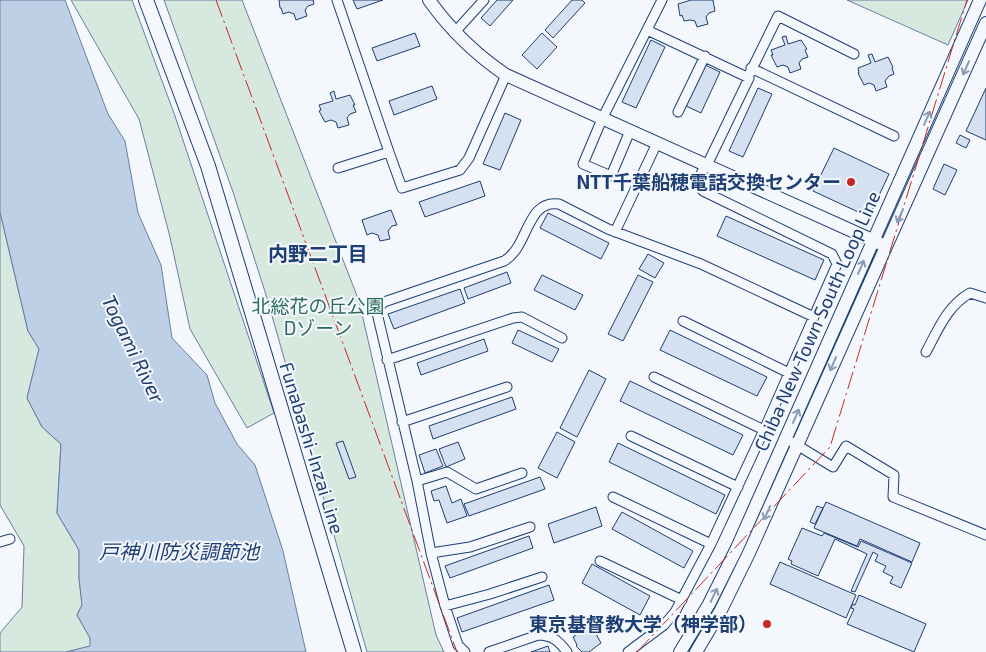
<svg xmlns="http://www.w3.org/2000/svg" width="986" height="652" viewBox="0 0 986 652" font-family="'Exo 2','Noto Sans JP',sans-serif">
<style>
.green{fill:#d7e8df;stroke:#687fa3}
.water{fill:#bed0e5;stroke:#687fa3}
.building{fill:#d5e0f0;stroke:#1d3f73}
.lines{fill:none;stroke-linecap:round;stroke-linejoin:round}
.street-casing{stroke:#1d3f73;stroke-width:11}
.secondary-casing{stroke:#1d3f73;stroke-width:14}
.primary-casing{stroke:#1d3f73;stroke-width:16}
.street{stroke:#f4f7fb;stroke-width:9}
.secondary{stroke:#f4f7fb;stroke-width:12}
.primary{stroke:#f4f7fb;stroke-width:14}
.power{stroke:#c62828;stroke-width:1;stroke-dasharray:18 4 2.5 4;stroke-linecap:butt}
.oneway{stroke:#889bb7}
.poi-dot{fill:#c62828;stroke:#f4f7fb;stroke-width:2}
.labels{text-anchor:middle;stroke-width:4;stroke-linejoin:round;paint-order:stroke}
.poi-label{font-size:19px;font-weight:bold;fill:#1d3f73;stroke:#f4f7fb;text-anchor:end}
.park-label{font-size:19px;fill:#2c6c60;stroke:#f4f7fb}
.street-label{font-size:19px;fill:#1d3f73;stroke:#f4f7fb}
.neighbourhood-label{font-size:20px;font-weight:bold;fill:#1d3f73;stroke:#f4f7fb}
.water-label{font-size:20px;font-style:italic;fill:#1d3f73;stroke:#f4f7fb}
</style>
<rect width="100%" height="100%" fill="#f4f7fb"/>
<!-- green -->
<path class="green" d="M71 0H132L175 116 274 413 247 428 190 329 170 237 139 119Z
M164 0H242L359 301 436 635 444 652H367L267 298 233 192Z
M847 0H968L948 45Z
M0 212 28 331 39 349 27 398 42 427 61 444 57 513 79 550V578L82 605 77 615 90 638 91 646 66 652H0V633L22 607 24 546 0 505Z"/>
<!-- water -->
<path class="water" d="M0 0H65L108 114 125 141 138 213 161 265 172 338 207 375 215 403 237 444 255 465 283 551 306 652H66L90 646V638L77 615 82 605 79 578V550L57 513 61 444 42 427 27 398 39 349 28 331 0 212Z"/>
<!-- building -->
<path class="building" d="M279 0H313L314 4 308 6 305 10 307 16 296 20 294 14 289 12 283 14 281 8H280Z
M353 0H383L357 9Z
M497 0H513L490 26 481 18Z
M572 0H582L585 3 553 38 545 30Z
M691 0H713L715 11 709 13 706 17 708 24 697 27 695 21 690 20 684 21 682 15 680 16 678 4Z
M415 33 420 46 377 61 372 48Z
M542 33 557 47 537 69 522 55Z
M786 36 788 44 801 40 807 49 805 50 808 57 802 59 799 63 801 69 790 73 788 67 783 65 777 67 771 55H773L771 50 785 45 782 37Z
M651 40 665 47 636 108 622 102Z
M872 54 875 62 888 57 893 67 892 68 894 74 889 76 885 81 887 87 876 91 874 85 869 83 864 85 858 73H859L858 68 871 63 868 55Z
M705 65 720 72 701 113 686 106Z
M432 86 437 99 394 115 389 101Z
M758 88 772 94 743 157 729 151Z
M986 88V140L966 131Z
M334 91 336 99 350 95 355 105H353L356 112 350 114 347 118 349 125 338 128 336 122 331 120 325 122 319 111 321 110 319 105 333 101 330 93Z
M505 113 521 120 500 170 483 164Z
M960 135 970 140 966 148 956 143Z
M834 148 889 174 869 217 813 191Z
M944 164 957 170 945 195 933 189Z
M480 181 485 196 425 217 419 202Z
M391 210 397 225 392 226 388 231 390 239 380 241 378 235 372 233 367 235 362 220Z
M548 213 609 243 601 259 540 228Z
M726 216 824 260 815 280 717 236Z
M648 254 664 263 655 278 639 269Z
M507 272 511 283 468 299 464 288Z
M542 275 583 295 575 310 534 290Z
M638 275 653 282 623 341 608 334Z
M460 289 465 303 394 329 388 314Z
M518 330 559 349 552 362 512 343Z
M670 330 767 377 757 396 660 350Z
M484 339 488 351 421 375 417 363Z
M589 370 606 379 577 437 560 428Z
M630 381 743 435 733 455 620 401Z
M512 397 516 409 433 439 429 426Z
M557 432 575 442 557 478 538 468Z
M343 441 356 477 349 479 336 443Z
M458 442 465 459 446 467 439 449Z
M618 443 725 495 716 514 609 462Z
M436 449 443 466 425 473 419 455Z
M540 477 545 489 469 516 464 504Z
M446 486 452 503 461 499 467 516 447 523 439 500 434 501 431 491Z
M826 502 920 543 912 562 860 539 857 546 814 528Z
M817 506 823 508 815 524 810 522Z
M596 507 602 526 554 543 548 524Z
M622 512 693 551 684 568 612 529Z
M802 528 822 536 824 533 858 547 861 541 912 563 901 588 890 583 893 577 883 572 886 566 875 561 878 555 873 552 855 592 851 591 867 554 835 539 818 576 791 564 792 561 788 559Z
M529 536 533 548 450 578 445 566Z
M780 562 856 595 846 618 770 584Z
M592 564 650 596 640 615 582 583Z
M549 585 554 600 462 632 457 618Z
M859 595 926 624 914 652 847 624 854 609 851 608 853 604 855 605Z
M588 627 594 633 595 632 601 643 589 652H582L576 646 577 645 573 637Z
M548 646 550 652H531Z"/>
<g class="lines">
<!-- street casing -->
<g class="street-casing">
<path id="street" d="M337 0 389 152
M647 30 749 78 707 165
M454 33 484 0
M751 68 894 136
M750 73 778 16 854 54
M678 112 705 56
M630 131 611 176 583 164 602 119 662 0
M338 168 389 152 402 188 460 170 469 158 506 75
M615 232 657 143
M683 321 789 373
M926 352C938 330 947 306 970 293L986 298
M387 360 513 318 522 317 562 338
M654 377 764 430
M402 422 507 387
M631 436 738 487
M792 442 833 467 846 446 894 475 893 497 986 535
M417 481 447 472 476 489 522 473
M613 497 711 544
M0 542 10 539
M431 553 470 547 530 527
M600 561 682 600
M445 606 490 594 542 577
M465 652 458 645 445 606 431 553 417 481 377 313 379 307 384 302 504 261C529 247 526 199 559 204L608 229 701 264 814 317
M489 652 538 635C552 635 559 641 567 652
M628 652 664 625 675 612 711 544 764 430 837 264 832 254 703 191C696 181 701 174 705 165"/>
</g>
<!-- secondary casing -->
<g class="secondary-casing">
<path id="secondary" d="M429 0C451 31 475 54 506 75L879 243
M680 652 709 604 737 548 980 0
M696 652 721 610 749 553 986 23"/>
</g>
<!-- primary casing -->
<g class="primary-casing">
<path id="primary" d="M146 0 208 166 354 652"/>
</g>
<!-- street -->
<use href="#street" class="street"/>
<!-- secondary -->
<use href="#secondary" class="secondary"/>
<!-- primary -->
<use href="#primary" class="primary"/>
<!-- power -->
<path class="power" d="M216 0 457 652
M637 652 830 447 967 0"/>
</g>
<!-- one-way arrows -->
<defs><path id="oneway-shaft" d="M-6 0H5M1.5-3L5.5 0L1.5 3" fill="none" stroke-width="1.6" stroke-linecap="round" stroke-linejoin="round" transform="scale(1.25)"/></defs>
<g class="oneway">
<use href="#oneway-shaft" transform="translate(966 68) rotate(114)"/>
<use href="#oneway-shaft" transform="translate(927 118) rotate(-66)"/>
<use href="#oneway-shaft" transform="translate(900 216) rotate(114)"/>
<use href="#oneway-shaft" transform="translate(861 267) rotate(-66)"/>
<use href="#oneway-shaft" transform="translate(833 364) rotate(114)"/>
<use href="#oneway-shaft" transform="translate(796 416) rotate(-66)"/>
<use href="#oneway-shaft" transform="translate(767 513) rotate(114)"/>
<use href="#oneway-shaft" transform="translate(714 595) rotate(-64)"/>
</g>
<!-- markers -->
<g class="poi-dot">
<circle cx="851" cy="182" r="5"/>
<circle cx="767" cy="624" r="5"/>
</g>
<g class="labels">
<!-- poi labels -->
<g class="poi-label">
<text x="841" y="189">NTT千葉船穂電話交換センター</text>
<text x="757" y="631">東京基督教大学（神学部）</text>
</g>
<!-- park labels -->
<g class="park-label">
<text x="318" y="313">北総花の丘公園<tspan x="318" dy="22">Dゾーン</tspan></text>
</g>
<!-- street labels -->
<g class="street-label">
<text transform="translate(817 321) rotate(-66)" y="7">Chiba New Town South Loop Line</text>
<text transform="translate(312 448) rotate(73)" y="7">Funabashi-Inzai Line</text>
</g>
<!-- neighbourhood labels -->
<g class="neighbourhood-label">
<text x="318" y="261">内野二丁目</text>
</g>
<!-- water labels -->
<g class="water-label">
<text transform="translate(133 349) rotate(64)" y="7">Togami River</text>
<text x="179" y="559">戸神川防災調節池</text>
</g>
</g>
</svg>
